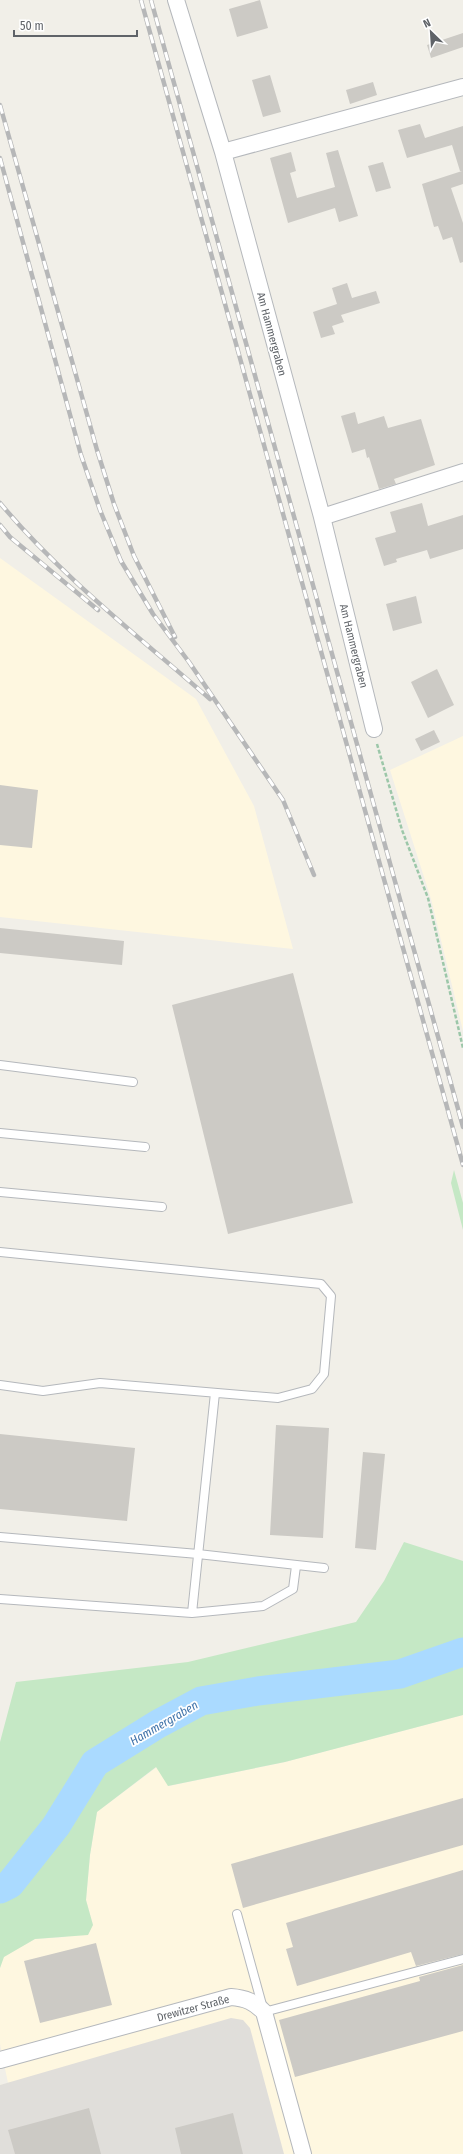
<svg xmlns="http://www.w3.org/2000/svg" width="463" height="2154" viewBox="0 0 463 2154" font-family="'Fira Sans Condensed',sans-serif">
<style>
.commercial{fill:#fef7e0}
.industrial{fill:#e0deda}
.green{fill:#c5e8c5}
.lines{fill:none;stroke-linecap:round;stroke-linejoin:round}
.river{stroke:#aadaff;stroke-width:29}
.building{fill:#cccac5}
.lane-casing{stroke:#b5b8bc;stroke-width:10}
.street-casing{stroke:#b5b8bc;stroke-width:18}
.path{stroke:#9cc7a9;stroke-width:2.5;stroke-dasharray:4 2;stroke-linecap:butt}
.lane{stroke:#fff;stroke-width:8}
.street{stroke:#fff;stroke-width:16}
.rail-casing{stroke:#b6b7b8;stroke-width:4.5}
.rail{stroke:#fff;stroke-width:3;stroke-dasharray:9;stroke-linecap:butt}
.labels{text-anchor:middle;stroke-width:3.5;stroke-linejoin:round;paint-order:stroke}
.street-label{font-size:11px;fill:#5f6368;stroke:#fff}
.water-label{font-size:12px;font-style:italic;fill:#4174aa;stroke:#fff}
</style>
<rect width="100%" height="100%" fill="#f1efe8"/>
<!-- commercial -->
<path class="commercial" d="M0 558 196 699 254 806 293 949 0 917Z
M463 736V1031L431 899 390 770Z
M463 1715V2154H0V2085L8 2083 0 2044V1968L3 1957 35 1939 65 1937 93 1925 86 1900 90 1855 97 1812 157 1767 169 1786 285 1762Z"/>
<!-- industrial -->
<path class="industrial" d="M231 2018 243 2020 250 2028 284 2154H0V2085Z"/>
<!-- green -->
<path class="green" d="M454 1170 463 1203V1230L451 1183Z
M404 1542 463 1561V1715L285 1762 168 1786 156 1767 97 1812 90 1855 86 1900 93 1925 88 1935 35 1939 4 1957 0 1968V1742L16 1682 188 1662 356 1622 384 1581Z"/>
<g class="lines">
<!-- river -->
<path class="river" d="M0 1889 10 1884 56 1826 95 1763 158 1724 201 1701 258 1691 400 1674 463 1652"/>
</g>
<!-- building -->
<path class="building" d="M260 0 268 28 237 37 229 9Z
M463 33V47L431 58 427 45Z
M270 75 281 112 263 117 252 80Z
M373 82 377 95 350 104 346 90Z
M420 124 425 138 463 126V184L451 188 463 223V262L460 263 452 237 443 240 438 226 434 227 422 184 462 171H460L452 145 407 158 398 130Z
M338 150 358 216 339 222 335 208 288 223 270 158 291 152 296 171 290 173 297 198 335 187 326 153Z
M383 162 391 188 376 192 368 166Z
M347 283 352 298 376 291 380 303 341 315 344 322 332 326 335 334 321 338 313 312 337 304 332 288Z
M355 412 358 424 384 416 388 428 421 419 435 465 394 479 396 484 379 489 369 457 367 458 365 449 352 453 341 416Z
M422 503 428 526 463 515V549L430 559 427 550 396 559 397 562 384 566 375 538 396 532 390 512Z
M416 596 422 623 393 631 386 604Z
M437 669 454 705 428 718 411 682Z
M434 730 440 742 421 751 415 739Z
M0 785 38 790 32 848 0 845Z
M0 928 124 941 122 965 0 953Z
M293 973 353 1203 228 1234 172 1005Z
M276 1425 329 1428 323 1538 270 1535Z
M0 1434 135 1448 127 1521 0 1509Z
M363 1452 385 1454 376 1550 355 1548Z
M463 1798V1845L243 1908 231 1864Z
M463 1870V1954L416 1966 411 1952 297 1986 286 1949 293 1947 286 1923Z
M96 1943 112 2005 40 2023 24 1961Z
M463 1965V2031L295 2077 279 2020 420 1981 419 1977Z
M89 2108 101 2154H15L8 2130Z
M233 2113 243 2154H181L175 2128Z"/>
<g class="lines">
<!-- lane casing -->
<g class="lane-casing">
<path id="lane" d="M0 1065 133 1082
M0 1133 145 1147
M0 1192 162 1207
M0 1252 321 1284 331 1296 324 1374 312 1389 278 1398 100 1383 43 1391 0 1385
M0 1537 198 1554 324 1568
M0 1599 192 1613 263 1606 293 1589 296 1566
M192 1613 215 1393
M237 1914 264 2012 463 1959"/>
</g>
<!-- street casing -->
<g class="street-casing">
<path id="street" d="M176 0 223 152 322 517 463 472
M223 152 463 87
M322 517 374 729
M0 2060 231 1997C246 1998 254 2002 264 2012L303 2154"/>
</g>
<!-- path -->
<path class="path" d="M377 744 402 830 428 898 463 1048"/>
<!-- lane -->
<use href="#lane" class="lane"/>
<!-- street -->
<use href="#street" class="street"/>
<!-- rail casing -->
<g class="rail-casing">
<path id="rail" d="M141 0 463 1165
M151 0 463 1127
M0 105 97 450 114 504 134 556 175 637
M0 158 81 455 100 510 121 561 153 614 189 662 283 800 314 875
M0 503C62 577 138 636 210 699
M0 525 10 537 98 610"/>
</g>
<!-- rail -->
<use href="#rail" class="rail"/>
</g>
<g class="labels">
<!-- street labels -->
<g class="street-label">
<text transform="translate(272 334) rotate(75)" y="4">Am Hammergraben</text>
<text transform="translate(354 646) rotate(76)" y="4">Am Hammergraben</text>
<text transform="translate(193 2008) rotate(-15)" y="4">Drewitzer Straße</text>
</g>
<!-- water labels -->
<g class="water-label">
<text transform="translate(164 1723) rotate(-30)" y="4">Hammergraben</text>
</g>
</g>
<!-- north arrow -->
<g transform="translate(431 32) rotate(335)" stroke="#ffffff" stroke-width="3" paint-order="stroke">
<path d="M0-3L7 15L0 10L-7 15Z" fill="#5f6368"/>
<text y="-6" font-size="11" font-weight="bold" text-anchor="middle" fill="#5f6368">N</text>
</g>
<!-- scale -->
<path d="M14 30v6h123v-6" fill="none" stroke="#5f6368" stroke-width="2"/>
<text x="20" y="30" font-size="12" fill="#5f6368" stroke="#ffffff" stroke-width="3" paint-order="stroke">50 m</text>
</svg>
